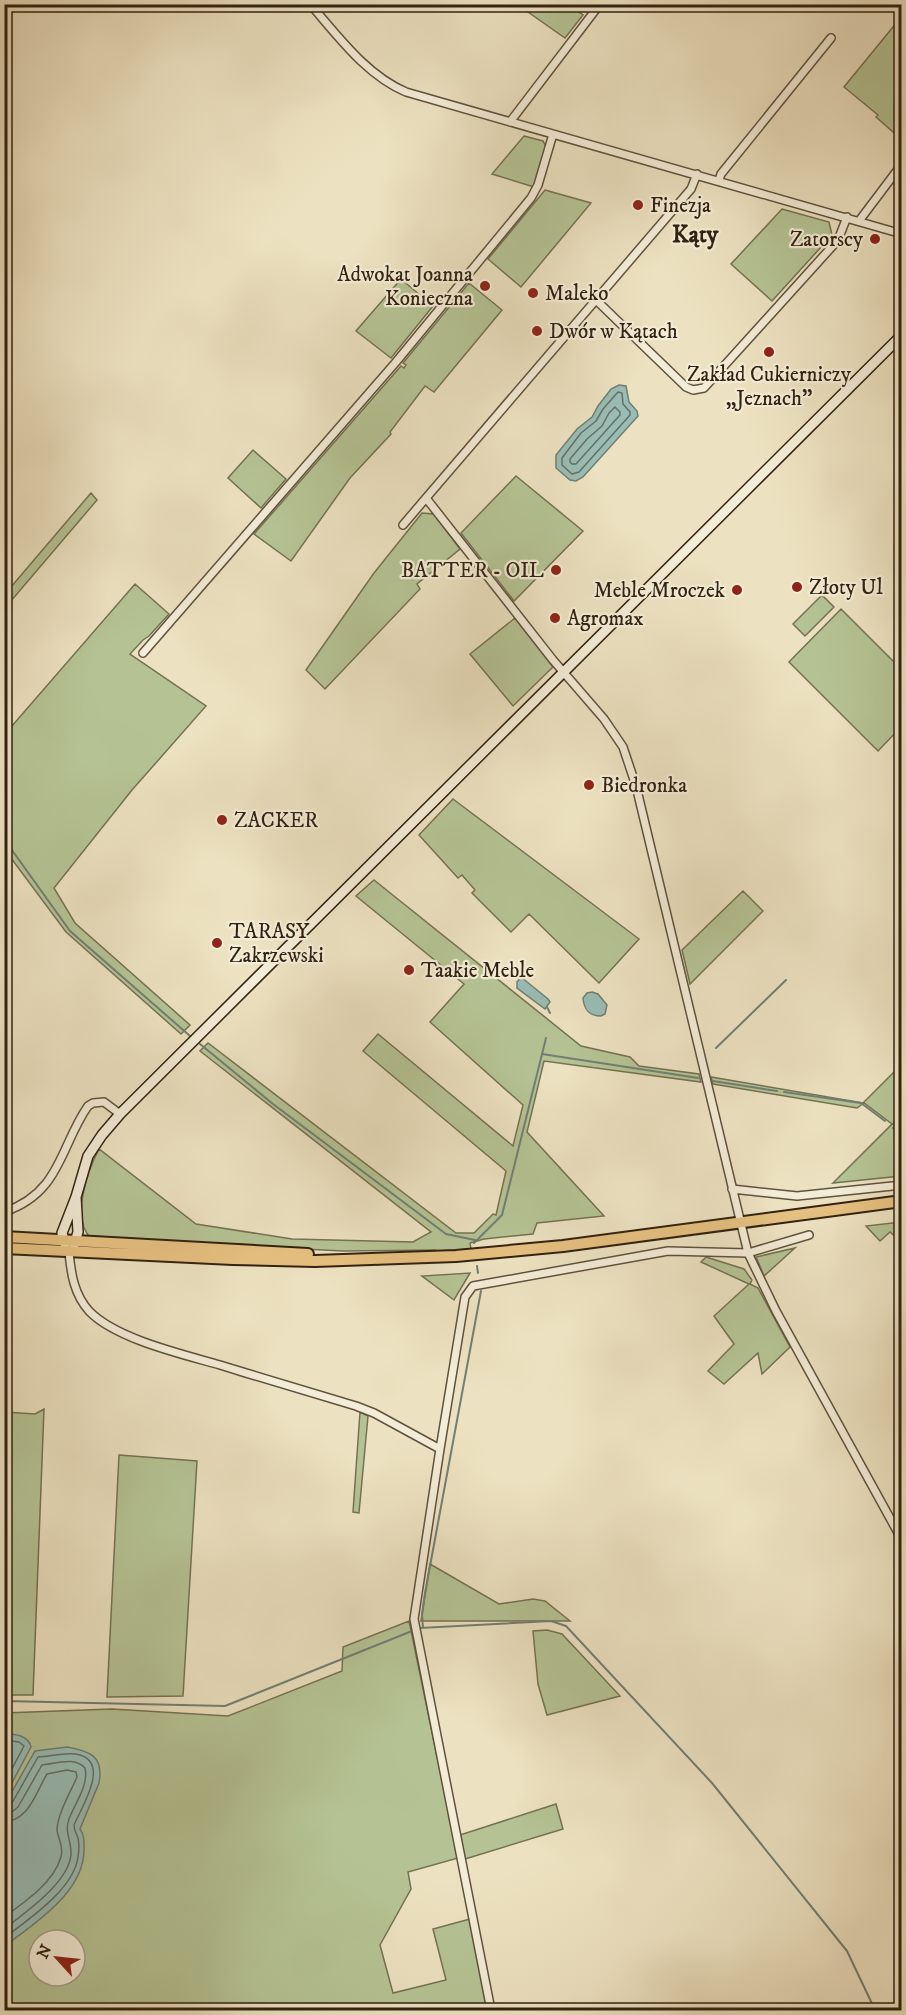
<svg xmlns="http://www.w3.org/2000/svg" width="906" height="2015" viewBox="0 0 906 2015" font-family="'IM FELL DW Pica',serif">
<style>
.green{fill:#b5c394;stroke:#747253;stroke-width:1.5;fill-rule:evenodd}
.water{fill:#99bdb5;stroke:#707f74;stroke-width:1.5}
.lines{fill:none;stroke-linecap:round;stroke-linejoin:round}
.shore{stroke:#667064;stroke-width:1.5}
.stream{stroke:#707f74;stroke-width:2}
.street-casing{stroke:#60523e;stroke-width:10}
.secondary-casing{stroke:#322212;stroke-width:12}
.primary-casing{stroke:#322212;stroke-width:14}
.street{stroke:#f3ecd6;stroke-width:7}
.secondary{stroke:#f3ecd6;stroke-width:9}
.primary{stroke:#e6c080;stroke-width:10}
.poi-dot{fill:#8f2418;stroke:#f3ecd6;stroke-width:2}
.labels{text-anchor:middle;stroke-width:4.5;stroke-linejoin:round;paint-order:stroke}
.poi-label{font-size:21px;fill:#322212;stroke:#f3ecd6;text-anchor:start}
.quarter-label{font-size:24px;font-weight:bold;fill:#322212;stroke:#f3ecd6}
</style>
<rect width="100%" height="100%" fill="#ece1c0"/>
<filter id="stains"><feTurbulence type="fractalNoise" baseFrequency=".00333" numOctaves="4"/><feColorMatrix values="0 0 0 0 .2 0 0 0 0 .09 0 0 0 0 .02 0 0 0 .5 -.17"/></filter>
<radialGradient id="worn" r=".72"><stop offset=".6" stop-color="#630" stop-opacity="0"/><stop offset="1" stop-color="#630" stop-opacity=".3"/></radialGradient>
<!-- green -->
<path class="green" d="M523 4 569 5 583 15 565 38 521 7Z
M897 22 902 26 901 139 876 117 878 115 844 87Z
M524 136 543 141 546 147 534 187 492 174Z
M545 190 591 203 521 287 488 259Z
M782 209 829 222 832 235 772 301 731 264Z
M401 279 433 306 391 358 356 331Z
M469 283 502 310 434 392 425 386 390 432 391 434 350 478 291 561 254 534 401 366 404 368 406 365 403 363Z
M253 450 286 479 261 508 228 478Z
M516 476 583 531 514 601 461 533Z
M91 493 97 500 5 608V594Z
M422 513 434 514 460 549 417 584 420 589 325 689 306 670 374 573Z
M135 584 169 614 149 636 143 640 130 654 206 706 132 790 54 888 75 923 190 1025 181 1034 66 932 5 850V734Z
M822 595 834 607 805 636 793 624Z
M841 609 901 669V727L878 751 789 662Z
M515 618 553 667 513 706 470 654Z
M453 799 639 939 599 983 529 914 511 932 472 893 475 890 462 875 458 878 419 835Z
M374 880 581 1046 630 1057 639 1066 699 1074 701 1082 544 1061 527 1132 604 1216 537 1223 533 1234 484 1239 470 1243 471 1249 438 1251 435 1250 343 1251 91 1238C70 1219 88 1170 99 1149L196 1224 292 1239 413 1242 431 1232 200 1051 208 1043 456 1233H474L493 1214 496 1215 506 1171 363 1051 378 1034 513 1146 523 1105 430 1022 464 984 356 896Z
M743 891 763 911 690 984 682 950Z
M901 1065V1115L893 1124 901 1132V1176L833 1183 892 1124 864 1103 857 1108 713 1084 711 1077 863 1103Z
M901 1222V1238L899 1240 890 1232 880 1241 866 1226Z
M795 1248 764 1276 756 1257Z
M706 1257 744 1269 752 1280 750 1284 758 1288 790 1347 762 1374 758 1353 724 1384 708 1371 734 1344 714 1316 749 1284 701 1262Z
M470 1273 454 1300 422 1276Z
M44 1409 33 1695H5V1412L35 1414Z
M360 1412 368 1416 359 1513 353 1512Z
M119 1455 197 1461 183 1696 107 1697Z
M430 1564 499 1604 533 1599 545 1601 570 1621H421Z
M409 1621 458 1858 408 1872 411 1889 380 1945 393 1993 446 1980 433 1929 470 1919 487 2010H5L4 1713 112 1709 228 1716 342 1671 343 1647ZM39 1940H75V1976H39Z
M547 1630 562 1634 620 1696 547 1715 538 1684 533 1631Z
M556 1804 563 1829 465 1859 460 1835Z"/>
<!-- water -->
<path class="water" d="M619 385 626 386 629 402 637 411 638 416 583 477 576 481 570 480 556 468V455L577 429 592 417 598 406 611 389Z
M521 977 548 999 550 1002 545 1009 517 988V982Z
M592 992 598 994 607 1005 605 1014 601 1016C589 1016 584 1010 583 998L587 993Z
M5 1734C15 1734 28 1735 31 1747L5 1796Z
M67 1747C90 1751 104 1756 99 1783L80 1829C84 1834 84 1840 84 1847 86 1891 36 1922 5 1946V1804L35 1751Z"/>
<g class="lines">
<!-- shore -->
<path class="shore" d="M618 392 622 393 623 404 630 412V415L579 472 572 474 562 465V458L581 433 596 421 603 409Z
M615 407 620 412V415L576 464H572L570 462V459L587 439 602 426 609 413Z
M4 1740 19 1742 24 1746 4 1784
M4 1805 12 1803 38 1757C51 1757 67 1751 80 1755 110 1764 81 1808 74 1825 74 1831 76 1832 78 1838 79 1843 79 1851 78 1857 74 1889 29 1919 4 1938
M4 1813 12 1812 18 1807 42 1765C56 1764 74 1756 85 1768 89 1785 75 1803 69 1819 64 1832 72 1842 71 1855 68 1883 26 1912 4 1929
M4 1822C29 1821 36 1792 47 1774L67 1770 76 1772 77 1777C71 1791 57 1815 57 1830 58 1839 64 1846 61 1857 54 1882 25 1902 4 1917"/>
<!-- stream -->
<path class="stream" d="M4 839 70 931 190 1036
M547 1007 550 1013
M200 1044 273 1104 446 1234 475 1240
M716 1048 786 980
M542 1054 698 1078
M713 1081 777 1091
M784 1092 861 1103 885 1121
M893 1128 902 1136
M474 1243 502 1215 546 1038
M477 1266 478 1273
M420 1628 551 1621 566 1626 712 1783 847 1951 875 2010
M423 1628 422 1615 425 1593 481 1291
M4 1701 225 1706 412 1631"/>
<!-- street casing -->
<g class="street-casing">
<path id="street" d="M310 4C338 36 366 75 406 92L902 234
M510 122 600 4
M697 174 691 189 426 498 553 660 604 719 623 747 636 786 748 1253 776 1311 902 1540
M719 180 721 174 831 38
M859 221 902 164
M596 300 686 387 693 390 704 388 838 240 847 217
M403 525 426 498
M143 653 396 362 531 198 538 185 553 134
M732 1189 797 1196 902 1185
M4 1212C61 1193 60 1146 88 1106L93 1103 104 1102 120 1114
M69 1252C71 1274 74 1294 89 1311 116 1339 182 1354 220 1365 265 1379 310 1392 356 1406L374 1413 440 1449 465 1297 473 1286 668 1251 748 1253 809 1235
M440 1449 414 1619 491 2010"/>
</g>
<!-- secondary casing -->
<g class="secondary-casing">
<path id="secondary" d="M65 1244 62 1233 76 1197 88 1156 102 1135 120 1114 902 335
M74 1245 78 1232 76 1197"/>
</g>
<!-- primary casing -->
<g class="primary-casing">
<path id="primary" d="M4 1237 308 1254
M4 1248 233 1259 315 1261 456 1256 563 1246 902 1201"/>
</g>
<!-- street -->
<use href="#street" class="street"/>
<!-- secondary -->
<use href="#secondary" class="secondary"/>
<!-- primary -->
<use href="#primary" class="primary"/>
</g>
<!-- markers -->
<g class="poi-dot">
<circle cx="638" cy="205" r="6"/>
<circle cx="875" cy="239" r="6"/>
<circle cx="485" cy="286" r="6"/>
<circle cx="533" cy="293" r="6"/>
<circle cx="537" cy="331" r="6"/>
<circle cx="769" cy="352" r="6"/>
<circle cx="556" cy="570" r="6"/>
<circle cx="797" cy="587" r="6"/>
<circle cx="737" cy="590" r="6"/>
<circle cx="555" cy="618" r="6"/>
<circle cx="589" cy="785" r="6"/>
<circle cx="222" cy="820" r="6"/>
<circle cx="217" cy="943" r="6"/>
<circle cx="409" cy="970" r="6"/>
</g>
<g class="labels">
<!-- poi labels -->
<g class="poi-label">
<text x="650" y="212">Finezja</text>
<text x="863" y="246" text-anchor="end">Zatorscy</text>
<text x="473" y="281" text-anchor="end">Adwokat Joanna<tspan x="473" dy="24">Konieczna</tspan></text>
<text x="545" y="300">Maleko</text>
<text x="549" y="338">Dwór w Kątach</text>
<text x="769" y="381" text-anchor="middle">Zakład Cukierniczy<tspan x="769" dy="24">„Jeznach”</tspan></text>
<text x="544" y="577" text-anchor="end">BATTER - OIL</text>
<text x="809" y="594">Złoty Ul</text>
<text x="725" y="597" text-anchor="end">Meble Mroczek</text>
<text x="567" y="625">Agromax</text>
<text x="601" y="792">Biedronka</text>
<text x="234" y="827">ZACKER</text>
<text x="229" y="938">TARASY<tspan x="229" dy="24">Zakrzewski</tspan></text>
<text x="421" y="977">Taakie Meble</text>
</g>
<!-- quarter labels -->
<g class="quarter-label">
<text x="695" y="242">Kąty</text>
</g>
</g>
<!-- margin -->
<rect width="906" height="2015" fill="none" stroke="#ece1c0" stroke-width="24"/>
<rect x="6" y="6" width="894" height="2003" fill="none" stroke="#322212" stroke-width="3"/>
<rect x="12" y="12" width="882" height="1991" fill="none" stroke="#322212" stroke-width="1.5"/>
<!-- north arrow -->
<g transform="translate(57 1958) rotate(297)"><circle r="28" fill="#f3ecd6" stroke="#a69b88" stroke-width="1.5"/>
<path d="M0-4.5L10 22L0 15L-10 22Z" fill="#8f2418"/>
<text y="-9" font-size="16" font-weight="bold" text-anchor="middle" fill="#322212">N</text>
</g>
<rect width="100%" height="100%" filter="url(#stains)"/>
<rect width="100%" height="100%" fill="url(#worn)"/>
</svg>
